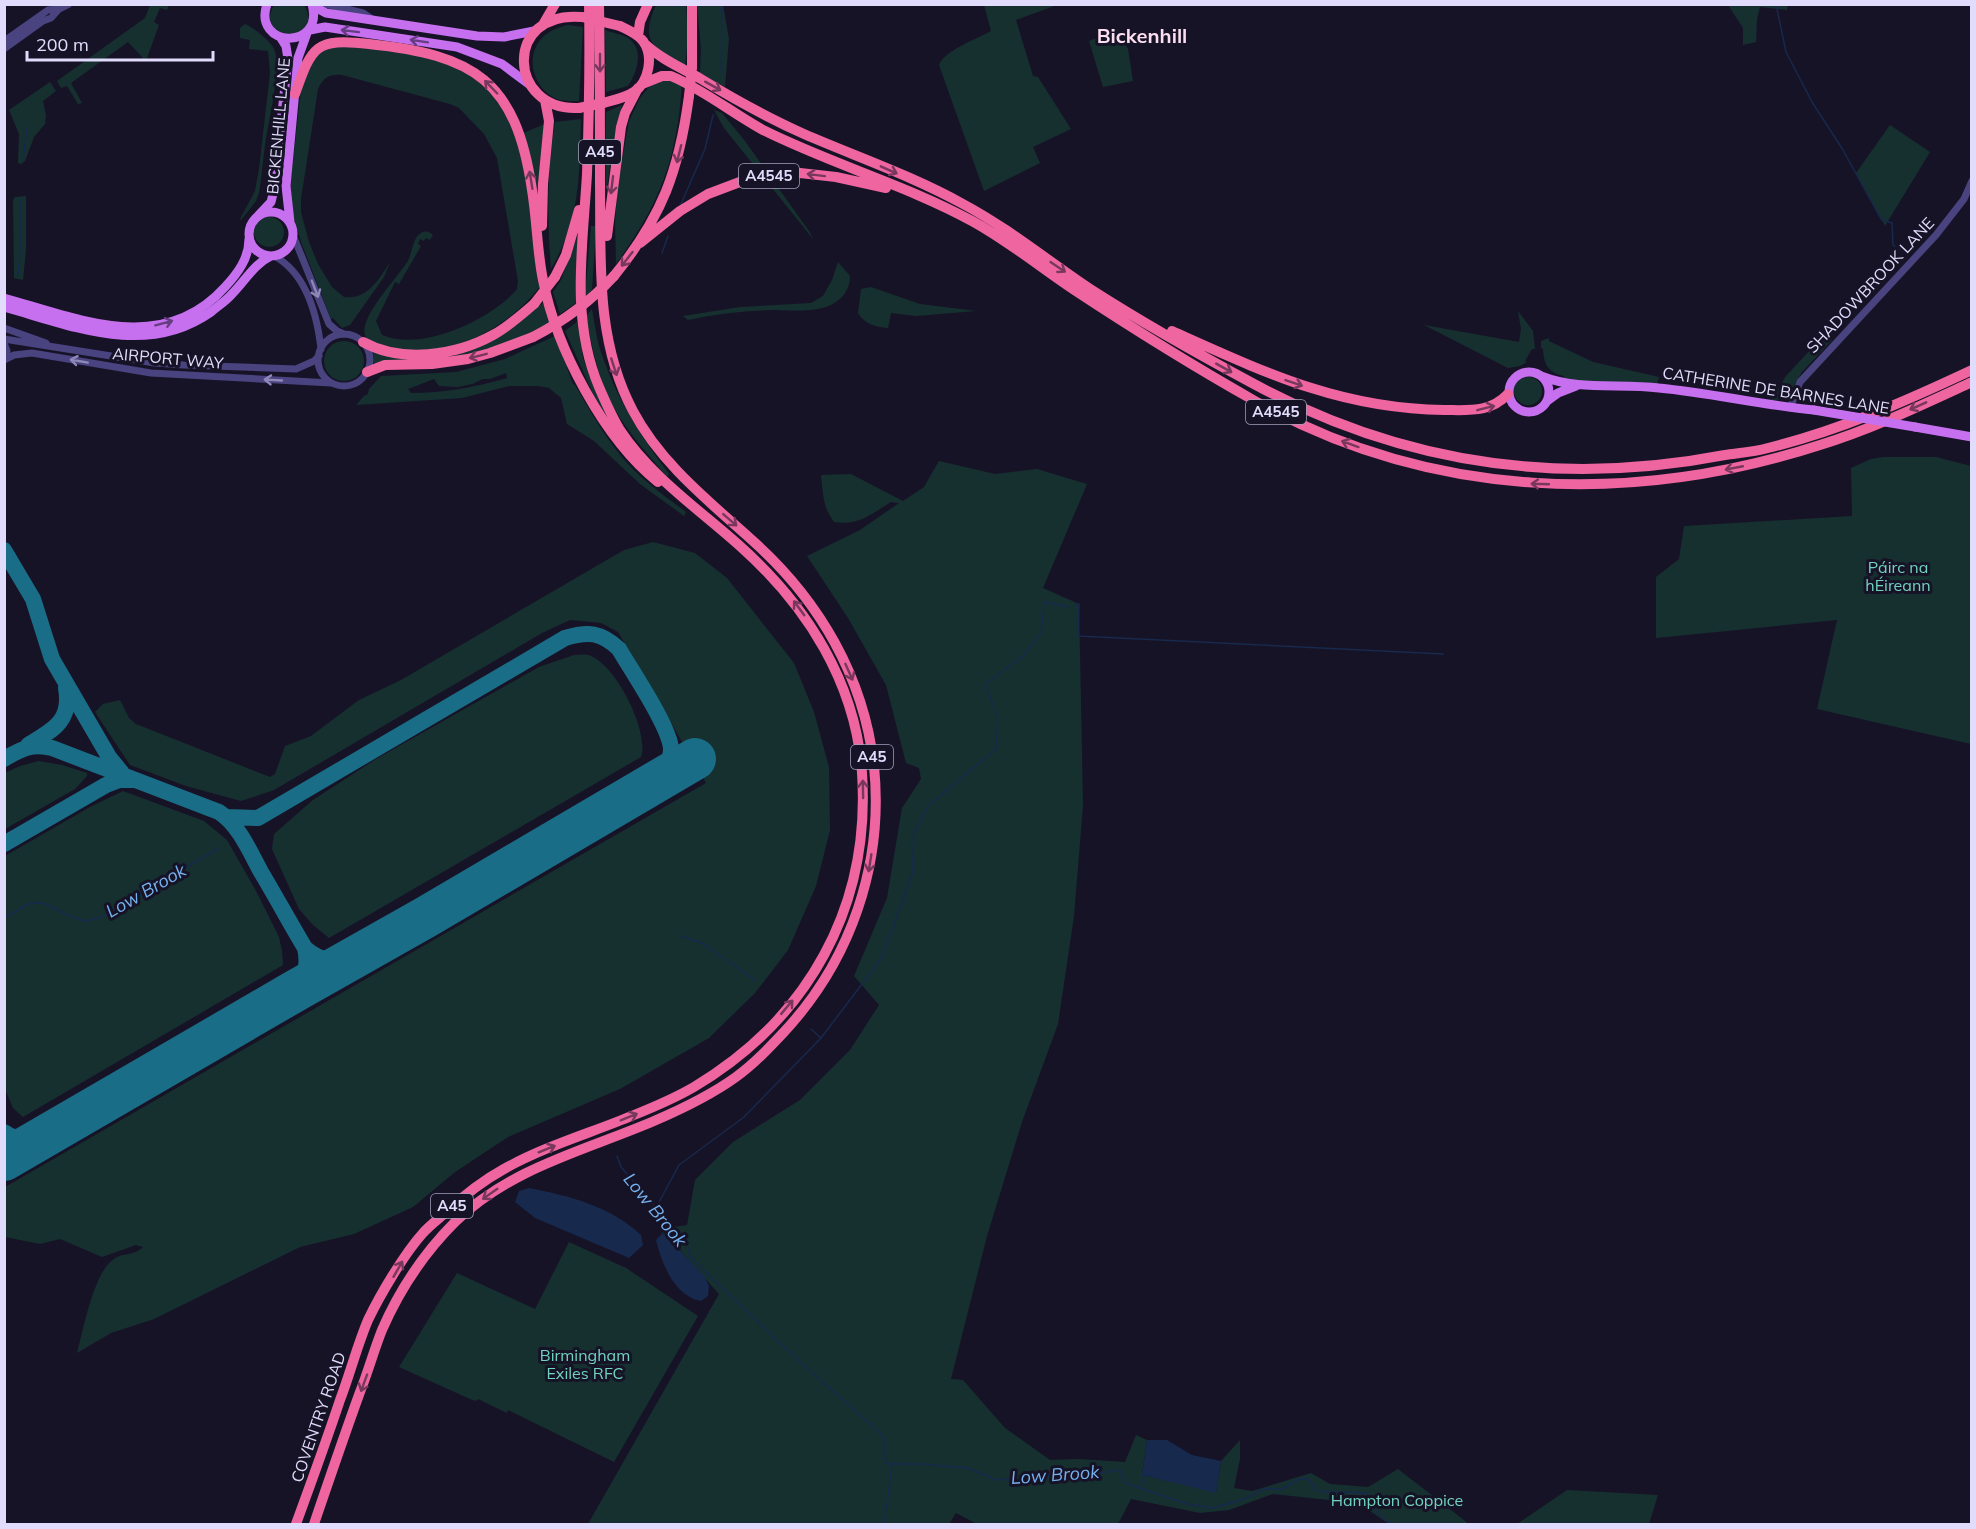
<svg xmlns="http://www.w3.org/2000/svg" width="1976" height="1529" viewBox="0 0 1976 1529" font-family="Mulish,sans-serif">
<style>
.green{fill:#163030;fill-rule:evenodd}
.water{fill:#17294c}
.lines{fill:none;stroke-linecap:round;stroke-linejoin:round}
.stream{stroke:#17294c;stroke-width:1.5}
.taxiway{stroke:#1a6d86;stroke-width:16}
.runway{stroke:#1a6d86;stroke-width:42}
.minor{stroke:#494380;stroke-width:7}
.major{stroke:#c670ef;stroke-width:9}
.highway{stroke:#ee659f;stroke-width:10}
.major-bridge{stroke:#c670ef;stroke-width:9}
.highway-bridge{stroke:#ee659f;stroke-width:10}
.oneway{stroke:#663d81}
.oneway2{stroke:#78385d}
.oneway3{stroke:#8d88b7}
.labels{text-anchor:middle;stroke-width:6;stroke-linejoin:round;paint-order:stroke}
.shield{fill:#171327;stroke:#a4a0bb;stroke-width:1.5}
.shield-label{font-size:15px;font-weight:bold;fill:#e1dcfb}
.street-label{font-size:16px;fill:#e1dcfb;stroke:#171327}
.park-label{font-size:16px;fill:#70d4c0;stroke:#171327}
.water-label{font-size:18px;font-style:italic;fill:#76b1ef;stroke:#171327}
.quarter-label{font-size:20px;font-weight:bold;fill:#fbdeef;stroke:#171327}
</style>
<rect width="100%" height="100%" fill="#171327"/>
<!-- green -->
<path class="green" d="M150 5H169L167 10 160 8 154 22 159 25 147 58 144 59 128 42 71 83 82 103 78 104 67 86 61 88 57 81 145 18Z
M274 5H304C327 42 252 44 274 5Z
M656 5H686L688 36 685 67C654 46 639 44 656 5Z
M697 5H723L729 39 725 87 700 73 701 49Z
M984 5H1057L1016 20 1033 76 1038 77 1071 129 1033 147 1040 163 984 191 939 65C945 50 977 39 991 31Z
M1728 5H1788L1787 10 1760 7 1757 19 1756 42 1743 45V28Z
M245 24C254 28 268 39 273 47 283 62 269 120 266 138 263 157 262 175 259 193L256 201 241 220 240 219 255 191 259 169 270 73 268 51 249 49 250 40 240 38V28Z
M568 25 583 27 579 101C573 101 565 101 560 100 534 92 523 56 543 37 549 31 559 27 568 25Z
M1118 29 1128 49 1133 81 1103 87 1089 41Z
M605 30C612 33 622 34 628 38 645 50 637 72 628 86L606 92Z
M331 44 397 49 460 66 497 98 514 130 525 168 541 285C508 330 439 365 384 347 376 344 368 343 365 335 359 317 398 277 408 261 412 253 413 237 421 233 426 230 429 232 433 235L430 240 426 238 424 241 420 239 418 244 421 246 399 284 395 282 376 321 382 335C421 352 491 320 517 289L518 281 497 158 484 134 459 108 450 104 342 75C329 74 323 78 318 89L301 199V212L309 242 318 264 332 287 344 297C368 300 379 279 390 262L384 277 350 325 342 328 333 318 331 319 301 242 290 204V189L302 78 316 54Z
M671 79 682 83C677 159 661 202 616 264L615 223 618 182 629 121 640 98 648 88 659 81Z
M50 82 56 91 43 101 46 115 45 124 34 137 25 161 21 164 18 163 19 134 9 110Z
M622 105 615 133 606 194V112Z
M714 110 722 113 745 141 809 231 813 239 724 128Z
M581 119C579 177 581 217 551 269 547 219 547 172 555 122Z
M545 124 538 185V217L523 133Z
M1890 125 1930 152 1885 226 1856 173Z
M26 196V249L23 280 14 278 13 200 15 197Z
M254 232a15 15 0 1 1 30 0a15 15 0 1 1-30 0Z
M591 226H596L592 290 585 296Z
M579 232 576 303 560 314 553 292 561 280Z
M838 262 850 276C850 289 843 299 831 305 813 313 790 310 771 310 743 311 716 314 688 320L683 316 740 307 811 303 823 296 832 280Z
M871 287 920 304 976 311 916 316 891 313 888 328C876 327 864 324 858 313L861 289Z
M545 301 550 322 532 334 474 354 374 364 373 351H457L539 303 541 305Z
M592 309C595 325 597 343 603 358 618 401 642 438 669 474L667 477C648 454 627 432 613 406 598 378 592 347 586 316Z
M1518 311 1533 331 1535 349H1532L1525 361 1527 362 1520 366 1508 368 1424 325 1519 342 1521 329Z
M577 322 583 358 594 388 617 432 598 405 565 331Z
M1825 334 1832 340 1802 372 1786 399 1771 400 1786 376Z
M555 336 573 384 575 385C589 409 603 434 621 456 639 478 663 495 686 512L684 516 640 484 594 441 567 424 561 398 549 388 538 386H509L462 398 356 405 364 396 368 394 369 389 381 376 456 372 505 359ZM506 373 507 378C475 387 444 393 411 393L408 389 434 379 439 386 458 387 472 384 483 379H490Z
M1549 338V341L1593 362 1659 377 1657 384 1564 380V376C1548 372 1544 365 1543 349L1541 348V341Z
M324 361a20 20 0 1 1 40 0a20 20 0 1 1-40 0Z
M1514 391a14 14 0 1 1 28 0a14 14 0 1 1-28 0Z
M1883 457H1936L1971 466V744L1817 709 1837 620 1656 638V577L1679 559 1684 526 1852 516 1851 468 1871 459Z
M939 461 995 474 1037 469 1087 484 1043 588 1079 604 1083 805 1074 916 1058 1024 1022 1122 987 1236 951 1379 963 1380 1005 1428 1050 1460 1078 1459 1125 1462 1136 1435 1147 1440 1142 1475 1216 1492 1221 1461 1240 1440V1459L1234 1488 1252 1491 1311 1473 1330 1484 1368 1487 1398 1469 1469 1524H1389L1351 1498 1338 1501 1273 1494 1229 1510 1200 1513 1131 1499 1118 1524H977L956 1513 949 1524H588L719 1294 683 1254 673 1238 662 1234 661 1229 687 1225 695 1180 733 1142 800 1100 850 1050 879 1005 854 976 887 898 902 808 921 779 919 768 906 763 886 685 848 618 807 556 860 530 899 503 891 502C871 514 859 526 834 522 823 508 823 493 821 475L851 474 903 501 924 487Z
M653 542 695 553 727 578 794 663 814 712 829 767 830 830 816 886 788 950 755 993 709 1038 620 1089 508 1137 455 1172 413 1207 354 1234 300 1247 154 1319 111 1333 77 1353C83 1331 94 1271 114 1259 123 1252 133 1257 143 1247L136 1245 102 1257 60 1239 40 1244 5 1237V1187L706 783 618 632 601 623 570 620 542 633 274 790 241 801 186 786 130 765 95 712 103 704 120 700 129 718 136 724 270 777 275 774 285 746 311 736 359 700 401 680 624 550Z
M574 655C579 655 584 654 588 655 615 662 650 732 641 757L329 938 312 924 299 909 272 849 274 834 313 800 376 759 539 667Z
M39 761 62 765 87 773V776L75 789 5 829V773L20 766Z
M123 791 204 821 227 840 255 889 279 937 282 951 283 965 23 1117 13 1108 5 1089V856L90 807Z
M569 1242 626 1268 698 1316 614 1462 508 1410 507 1413 478 1399 476 1401 470 1399 399 1367 457 1273 535 1309Z
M1567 1490 1658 1495 1649 1524H1517Z"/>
<!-- water -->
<path class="water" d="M529 1188C570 1196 610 1206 641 1235L643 1245 629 1258 535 1218 515 1202 519 1191Z
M662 1234 673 1238 683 1254 704 1276 709 1286 708 1296 701 1301C674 1296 662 1264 656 1240Z
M1147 1440H1167L1192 1455 1221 1461 1216 1493 1142 1475Z"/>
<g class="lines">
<!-- stream -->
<path class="stream" d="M719 4 722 14 721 73
M1776 4 1786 52 1812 102 1843 150 1881 219 1892 223 1893 245 1906 254
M23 160 27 128
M681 204 705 149 713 115
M662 253 668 236
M18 275 20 251V198
M1076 605 1079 604 1078 636 1443 654
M4 918 30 903H43L69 916 85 921 99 918 219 848
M681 936 702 943 755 980
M811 1029 821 1038
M617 1156 621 1167 686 1242 691 1258 798 1360 878 1431 885 1440V1460L887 1464H923L968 1468 996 1480 1033 1475 1073 1477 1082 1470 1100 1473 1120 1470 1125 1483 1187 1504 1212 1508 1242 1500 1264 1489H1283L1299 1479H1309L1316 1491 1366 1493C1371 1505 1380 1519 1393 1524
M657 1206 679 1165 744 1117 821 1038 881 959 912 875 914 833 928 806 996 749 998 717 985 684 1023 656 1041 633 1044 602 1069 607
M1139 1487 1145 1482 1142 1475
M884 1524 892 1464"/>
<!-- taxiway -->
<path class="taxiway" d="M4 550 33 599 52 659 109 757 122 773
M28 745C53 730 72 721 66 688
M4 759C21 749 32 743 52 748L219 812C239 825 250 852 261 872 276 897 290 923 305 948 309 965 305 978 295 991
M227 817 258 818 565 638C588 631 601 632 619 649 631 670 670 727 671 749 671 764 659 774 650 784
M4 844 106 785 119 780H133
M305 948C321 962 335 963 355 957
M4 1132C16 1141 30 1140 44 1137
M4 1165 22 1150"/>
<!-- runway -->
<path class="runway" d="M4 1160 295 991 426 917 695 759"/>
<!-- minor -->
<path class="minor" d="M326 4 363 13 372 19
M4 41 48 10 59 9 69 4
M4 49 43 21 51 18 59 9
M293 235 329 324 337 331 344 334
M274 256C306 273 317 314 321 349
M4 328 46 343
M318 360a26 26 0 1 1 52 0a26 26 0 1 1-52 0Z
M4 339 155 363 184 365 296 369 314 361 319 356
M4 343 7 351 4 360
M4 360 14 355 32 353 151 373 331 383
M1790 408 1800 382 1936 235 1964 199 1972 181"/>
<!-- major -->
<path class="major" d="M267 4C252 48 325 51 312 4
M313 6 326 13 477 36 504 37 534 31
M310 30 325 27 457 47 502 64 530 85
M249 234a22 22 0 1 1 44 0a22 22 0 1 1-44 0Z
M257 217 271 202 273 194 288 59 286 46 281 38
M290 222 286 186 298 58 307 33
M4 298C79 319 163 356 225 287 238 273 249 258 249 239
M4 307C72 326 146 358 211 312 218 306 226 301 232 294 245 281 254 264 271 256
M1509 392a20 20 0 1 1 40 0a20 20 0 1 1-40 0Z
M1541 376C1579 391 1619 383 1659 388 1711 393 1762 405 1814 410
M1547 401 1558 393 1576 386
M1915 427 1972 437"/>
<!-- highway -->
<path class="highway" d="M544 23 555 4
M638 36 640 22 648 4
M646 45C662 60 682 68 701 79 734 99 768 118 804 134 857 157 913 176 963 204 1008 228 1048 261 1090 289 1143 323 1198 354 1254 384 1402 464 1559 487 1725 455 1739 453 1754 452 1768 448 1838 431 1906 401 1972 370
M692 67V4
M642 84 662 76H671C704 90 732 113 763 130 831 164 906 185 972 221 1007 240 1040 267 1073 289 1132 328 1193 366 1255 401 1431 499 1631 506 1820 445 1872 429 1922 405 1972 382
M295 94C312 46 315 38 369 44 474 55 516 80 532 190 537 220 537 251 543 280 556 348 604 439 658 482
M603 103C614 100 625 98 634 92 649 82 654 56 643 41 638 34 628 30 620 26
M579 108C508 112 502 10 582 17
M542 226 543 184 549 121 545 100
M607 236 621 127 625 113 638 88
M640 243 680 211 708 194 753 177 800 173 836 177 886 188
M614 276C662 217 679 171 689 96
M555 277 566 255 579 210
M1172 331C1264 372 1340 409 1444 410 1469 410 1490 413 1508 394
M363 342C401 363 455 356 493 335 508 327 521 315 534 304
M367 372 385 365 432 364 468 359 490 353 533 337
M296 1524C311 1483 326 1442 340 1400 350 1374 357 1346 368 1320 380 1295 404 1254 423 1233 429 1226 437 1220 444 1214 462 1197 482 1181 504 1169 545 1146 591 1133 634 1115 654 1107 675 1098 694 1087 808 1019 871 907 862 773 856 683 807 606 741 547 700 510 651 477 620 430 612 417 605 401 599 387 570 319 583 245 587 174 589 117 590 61 589 4
M314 1524C329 1480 344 1436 360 1392 368 1372 374 1350 382 1330 399 1291 425 1252 455 1222 512 1167 584 1151 654 1121 682 1109 711 1095 736 1077 754 1064 769 1048 784 1032 851 960 884 864 874 766 864 677 819 600 753 541 710 502 661 464 633 411 595 340 601 260 600 182 600 123 600 64 599 4"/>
<!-- major-bridge -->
<path class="major-bridge" d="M1814 410 1915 427"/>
<!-- highway-bridge -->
<path class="highway-bridge" d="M582 17 620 26
M689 96 692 67
M579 108 603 103
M534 304 555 277
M533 337C564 321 590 302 614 276"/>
</g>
<!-- one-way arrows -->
<defs><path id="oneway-shaft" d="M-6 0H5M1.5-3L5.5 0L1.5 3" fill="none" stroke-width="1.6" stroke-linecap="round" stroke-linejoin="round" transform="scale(1.5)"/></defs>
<g class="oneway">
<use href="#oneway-shaft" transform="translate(350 31) rotate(-173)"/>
<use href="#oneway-shaft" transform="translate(419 41) rotate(-171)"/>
<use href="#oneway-shaft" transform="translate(164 323) rotate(-15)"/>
</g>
<g class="oneway2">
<use href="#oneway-shaft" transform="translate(600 63) rotate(90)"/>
<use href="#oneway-shaft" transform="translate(713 86) rotate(29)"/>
<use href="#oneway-shaft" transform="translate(491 87) rotate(-134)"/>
<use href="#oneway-shaft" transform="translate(679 154) rotate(104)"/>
<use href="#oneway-shaft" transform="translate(889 170) rotate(24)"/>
<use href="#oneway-shaft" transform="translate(816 175) rotate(-173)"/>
<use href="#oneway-shaft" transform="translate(531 180) rotate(-99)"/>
<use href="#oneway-shaft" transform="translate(612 185) rotate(97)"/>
<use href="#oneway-shaft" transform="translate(627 259) rotate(128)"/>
<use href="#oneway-shaft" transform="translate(1058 267) rotate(34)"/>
<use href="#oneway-shaft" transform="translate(478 356) rotate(166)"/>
<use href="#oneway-shaft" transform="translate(614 367) rotate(72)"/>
<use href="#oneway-shaft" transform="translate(1224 368) rotate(29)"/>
<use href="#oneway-shaft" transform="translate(1294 383) rotate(19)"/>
<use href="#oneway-shaft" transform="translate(1918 406) rotate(156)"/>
<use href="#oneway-shaft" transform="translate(1486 408) rotate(-14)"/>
<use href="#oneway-shaft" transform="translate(1350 444) rotate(-160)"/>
<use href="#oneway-shaft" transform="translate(1734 468) rotate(169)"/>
<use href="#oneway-shaft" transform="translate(1540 484) rotate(-178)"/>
<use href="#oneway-shaft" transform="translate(730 520) rotate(41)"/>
<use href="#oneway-shaft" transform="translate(799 608) rotate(-126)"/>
<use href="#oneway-shaft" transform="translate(849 672) rotate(66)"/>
<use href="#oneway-shaft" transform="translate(863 789) rotate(-91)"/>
<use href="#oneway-shaft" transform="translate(870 863) rotate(99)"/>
<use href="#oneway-shaft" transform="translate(787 1007) rotate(-50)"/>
<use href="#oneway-shaft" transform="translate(629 1117) rotate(-22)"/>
<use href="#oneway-shaft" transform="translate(547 1149) rotate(-22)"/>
<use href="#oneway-shaft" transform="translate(490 1194) rotate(145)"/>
<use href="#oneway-shaft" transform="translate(398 1269) rotate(-60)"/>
<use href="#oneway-shaft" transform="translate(364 1383) rotate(110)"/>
</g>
<g class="oneway3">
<use href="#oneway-shaft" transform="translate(315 289) rotate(69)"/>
<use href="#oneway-shaft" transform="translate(79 361) rotate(-170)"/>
<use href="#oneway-shaft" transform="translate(273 380) rotate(-177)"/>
</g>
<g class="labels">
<!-- shield labels -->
<g class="shield">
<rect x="579" y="140" width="42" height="24" rx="4.5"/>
<rect x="739" y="164" width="60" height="24" rx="4.5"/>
<rect x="1246" y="400" width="60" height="24" rx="4.5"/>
<rect x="851" y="745" width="42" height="24" rx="4.5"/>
<rect x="431" y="1194" width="42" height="24" rx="4.5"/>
</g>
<g class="shield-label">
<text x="600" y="157">A45</text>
<text x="769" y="181">A4545</text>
<text x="1276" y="417">A4545</text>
<text x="872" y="762">A45</text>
<text x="452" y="1211">A45</text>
</g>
<!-- street labels -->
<g class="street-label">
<text transform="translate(278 126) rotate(-85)" y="6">BICKENHILL LANE</text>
<text transform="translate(1870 285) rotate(-47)" y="6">SHADOWBROOK LANE</text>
<text transform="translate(168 358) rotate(5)" y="6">AIRPORT WAY</text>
<text transform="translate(1776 390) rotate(9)" y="6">CATHERINE DE BARNES LANE</text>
<text transform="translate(318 1417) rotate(-71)" y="6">COVENTRY ROAD</text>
</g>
<!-- park labels -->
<g class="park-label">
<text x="1898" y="573">Páirc na<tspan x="1898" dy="18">hÉireann</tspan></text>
<text x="585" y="1361">Birmingham<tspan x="585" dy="18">Exiles RFC</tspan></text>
<text x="1397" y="1506">Hampton Coppice</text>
</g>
<!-- water labels -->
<g class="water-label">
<text transform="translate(146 891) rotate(-30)" y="6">Low Brook</text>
<text transform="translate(655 1210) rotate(51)" y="6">Low Brook</text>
<text transform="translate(1055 1475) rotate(-4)" y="6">Low Brook</text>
</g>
<!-- quarter labels -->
<g class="quarter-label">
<text x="1142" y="43">Bickenhill</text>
</g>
</g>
<!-- border -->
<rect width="1976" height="1529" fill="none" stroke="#e1dcfb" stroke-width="12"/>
<!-- scale -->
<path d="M27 51v9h186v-9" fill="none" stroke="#e1dcfb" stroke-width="3"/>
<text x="36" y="51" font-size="18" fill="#e1dcfb" stroke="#171327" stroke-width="4.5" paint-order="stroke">200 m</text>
</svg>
